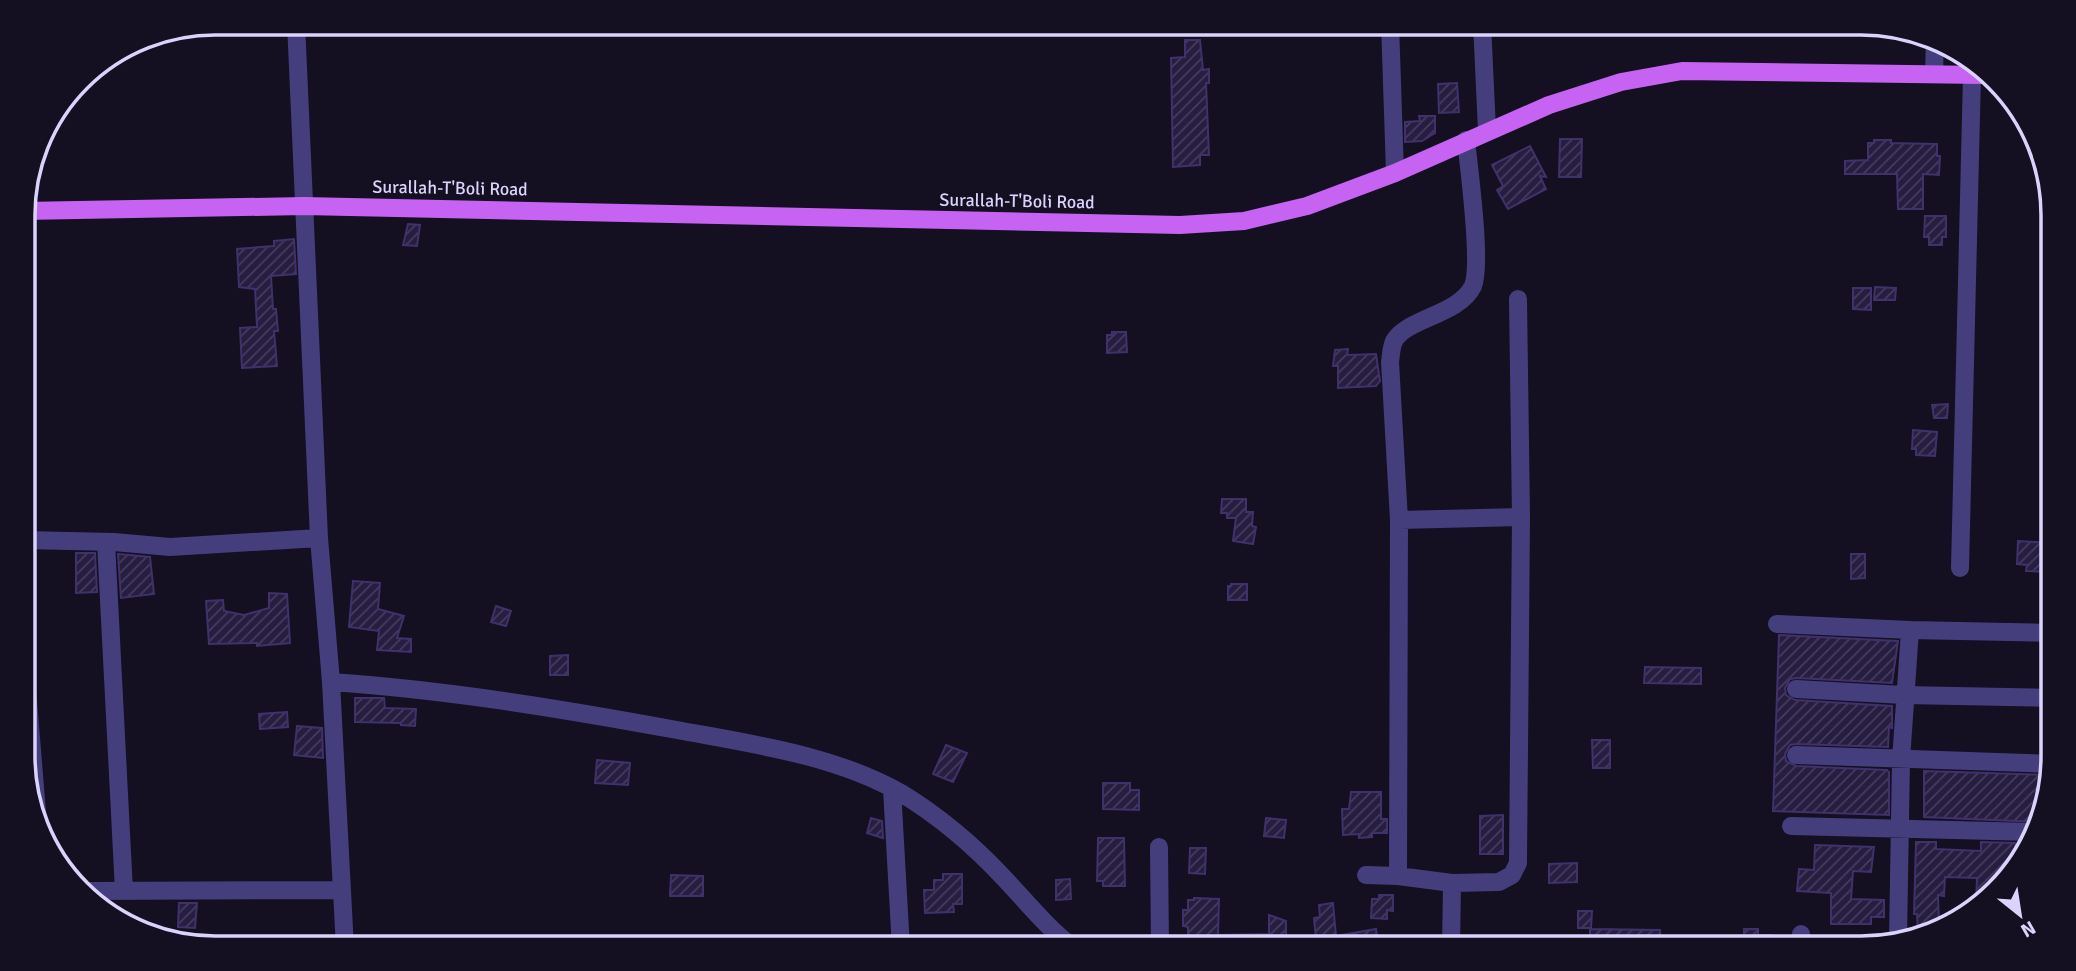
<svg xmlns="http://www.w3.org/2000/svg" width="2076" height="971" viewBox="0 0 2076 971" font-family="Signika,sans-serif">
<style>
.building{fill:url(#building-hatch);stroke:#40316b;stroke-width:2}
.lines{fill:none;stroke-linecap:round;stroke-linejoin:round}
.minor{stroke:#443e7d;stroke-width:18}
.major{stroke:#c663f3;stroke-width:18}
.labels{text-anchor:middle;stroke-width:5;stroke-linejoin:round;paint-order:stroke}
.street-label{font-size:18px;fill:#dad3fc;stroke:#140f21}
.rim{fill:none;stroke:#dad3fc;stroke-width:3.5}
</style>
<defs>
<pattern id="building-hatch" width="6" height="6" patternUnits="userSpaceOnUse" patternTransform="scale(1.75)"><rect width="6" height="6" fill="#261d41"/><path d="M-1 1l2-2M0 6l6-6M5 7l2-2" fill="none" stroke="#453d5d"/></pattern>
</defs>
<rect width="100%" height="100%" fill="#140f21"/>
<!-- building -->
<path class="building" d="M1185 40H1200L1203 70 1209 69V83H1206L1209 155H1200V165L1173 167 1171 58 1185 57Z
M1457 83 1459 112 1439 113 1438 84Z
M1419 116H1435V133L1422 141 1405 142V122L1420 121Z
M1560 139H1582L1581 177H1559Z
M1874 140H1891V143L1937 144V156H1940L1939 175 1923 174V209H1898L1897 174H1845V161L1868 160V143H1874Z
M1530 146 1546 177 1540 176 1546 189 1508 209 1497 190 1503 186 1492 165Z
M1925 216H1946V237H1942V245H1929V237H1924Z
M408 224 420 225 417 246 403 245Z
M294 239 296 274 271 276 273 309H276L278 331H274L277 366 242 368 240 328 257 327 255 289 239 287 237 249 274 246V241Z
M1875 287 1896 288 1895 300H1874Z
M1853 288H1871V310L1853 309Z
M1112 332H1126L1127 352 1107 353V335H1112Z
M1348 349 1347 355 1376 354 1380 381 1376 386 1338 388V366H1333L1335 350Z
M1948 404 1947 418H1934L1932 405Z
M1913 430 1937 432 1935 456 1916 455V449H1912Z
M1222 499H1246V512H1253L1252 526 1256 527 1253 544 1233 541 1236 518H1227V513H1221Z
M2018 541 2050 543 2048 572 2026 571 2027 565 2017 564Z
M76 553H95L97 592 76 593Z
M118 554 150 557 154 594 121 598Z
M1851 554H1865V578L1851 579Z
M353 581 380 583 378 609 404 616 397 638 411 639V652L377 650 379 631 349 627Z
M1231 584H1247V600H1228V586H1231Z
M269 593 287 594 290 643 257 646V643L209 644 206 601 223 600 224 611 244 615 269 608Z
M496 606 511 611 506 626 491 622Z
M1779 635 1898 641 1892 683 1797 678 1790 679 1785 688 1786 695 1795 700 1892 706V728L1889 727 1888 747 1796 744 1790 745 1785 754 1786 761 1796 766 1887 770 1889 772V815L1773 811Z
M568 655V675H550V656Z
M1645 667 1701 668V684L1644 683Z
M355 698H384L385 708 416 709 415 726 401 725V723L355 722Z
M287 712 288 727 260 729 259 714Z
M297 726 322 728 323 758 294 755Z
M1592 740H1610V768H1593Z
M946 745 967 753 953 782 933 774Z
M597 760 630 763 628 785 595 783Z
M1924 771 2049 775 2040 822 1924 817Z
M1103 783H1130V790H1139V810L1103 809Z
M1351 792H1381V819H1387V833H1372V837L1359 838V834L1343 835 1342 809H1349Z
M1503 815V854H1480V816Z
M871 818 882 821 883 838 867 833Z
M1266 818 1286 820 1284 838 1264 836Z
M1098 838H1124L1125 886H1103V881H1097Z
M1916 842H1936V849L1981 851V842L2015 843V858L1976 905 1977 878 1945 877 1944 896 1938 895 1939 925 1918 932 1917 914H1914Z
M1815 845 1874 847 1871 872 1853 871 1851 899 1884 900V917H1871V924H1831V893L1797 891 1799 869 1814 870Z
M1190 848H1206L1205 874 1189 873Z
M1577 863V882L1549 883V864Z
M943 874H962V904H953L954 912 925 913 924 890H934V880H943Z
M671 875 703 876V896H670Z
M1070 879 1071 899 1056 900V880Z
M1379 895H1393V911L1387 910V919L1371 918 1372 899H1379Z
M1194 898 1219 899 1218 935 1269 934V915L1286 921V948H1200V940H1195V936H1188V927L1183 926V910H1188V900H1194Z
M179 903H197L195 928 178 927Z
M1333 903 1336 936 1376 929 1378 945 1360 948H1309V941L1316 939 1314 918 1320 917 1319 905Z
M1578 911H1592L1591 928H1578Z
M1590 929 1660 930 1661 948H1590Z
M1744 929H1758V935H1772V948H1754V943H1744Z"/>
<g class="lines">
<!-- minor -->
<path class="minor" d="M296 23 319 538 331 682 345 948
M1390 23 1395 173
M1482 23 1487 131
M1934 74 1935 38
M1399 520 1521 517
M24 540 114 542 170 547 319 538
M106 542 124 891
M1960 568 1972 75
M1777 624 1910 630 2053 633
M24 652 37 812
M331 682C448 690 563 709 677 730 752 744 834 755 901 793 937 815 974 846 1003 877 1026 901 1047 928 1074 948
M1796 689 1904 695 2053 698
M1796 755 2052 764
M892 789 901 948
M1791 826 2036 832
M1159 847 1160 948
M1366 875 1398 876 1452 883 1499 882 1512 875 1518 863 1521 517 1518 299
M1398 876 1399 520 1390 362C1391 355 1391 348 1394 341 1407 318 1459 315 1473 286 1482 264 1469 169 1466 140
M85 891 342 890
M1898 939 1901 760 1910 630
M1451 948 1452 883
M1801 948V934"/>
<!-- major -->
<path class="major" d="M23 211 304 206 1180 225 1244 221 1307 206 1395 173 1549 105 1621 82 1682 71 1983 75"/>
</g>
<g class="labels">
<!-- street labels -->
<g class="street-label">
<text transform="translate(450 188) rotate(1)" y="6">Surallah-T'Boli Road</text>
<text transform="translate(1017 201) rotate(1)" y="6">Surallah-T'Boli Road</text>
</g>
</g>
<!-- crop -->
<path d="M0 0H2076V971H0ZM215 35H1861A180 180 0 0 1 2041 215V756A180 180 0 0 1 1861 936H215A180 180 0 0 1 35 756V215A180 180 0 0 1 215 35Z" fill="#140f21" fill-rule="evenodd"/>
<path class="rim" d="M215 35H1861A180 180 0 0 1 2041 215V756A180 180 0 0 1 1861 936H215A180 180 0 0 1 35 756V215A180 180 0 0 1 215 35Z"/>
<!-- north arrow -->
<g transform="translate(2020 915) rotate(150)" stroke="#140f21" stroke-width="5" paint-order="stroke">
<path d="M0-5L12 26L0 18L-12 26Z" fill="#dad3fc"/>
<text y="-10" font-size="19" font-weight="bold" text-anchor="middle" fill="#dad3fc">N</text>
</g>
</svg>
